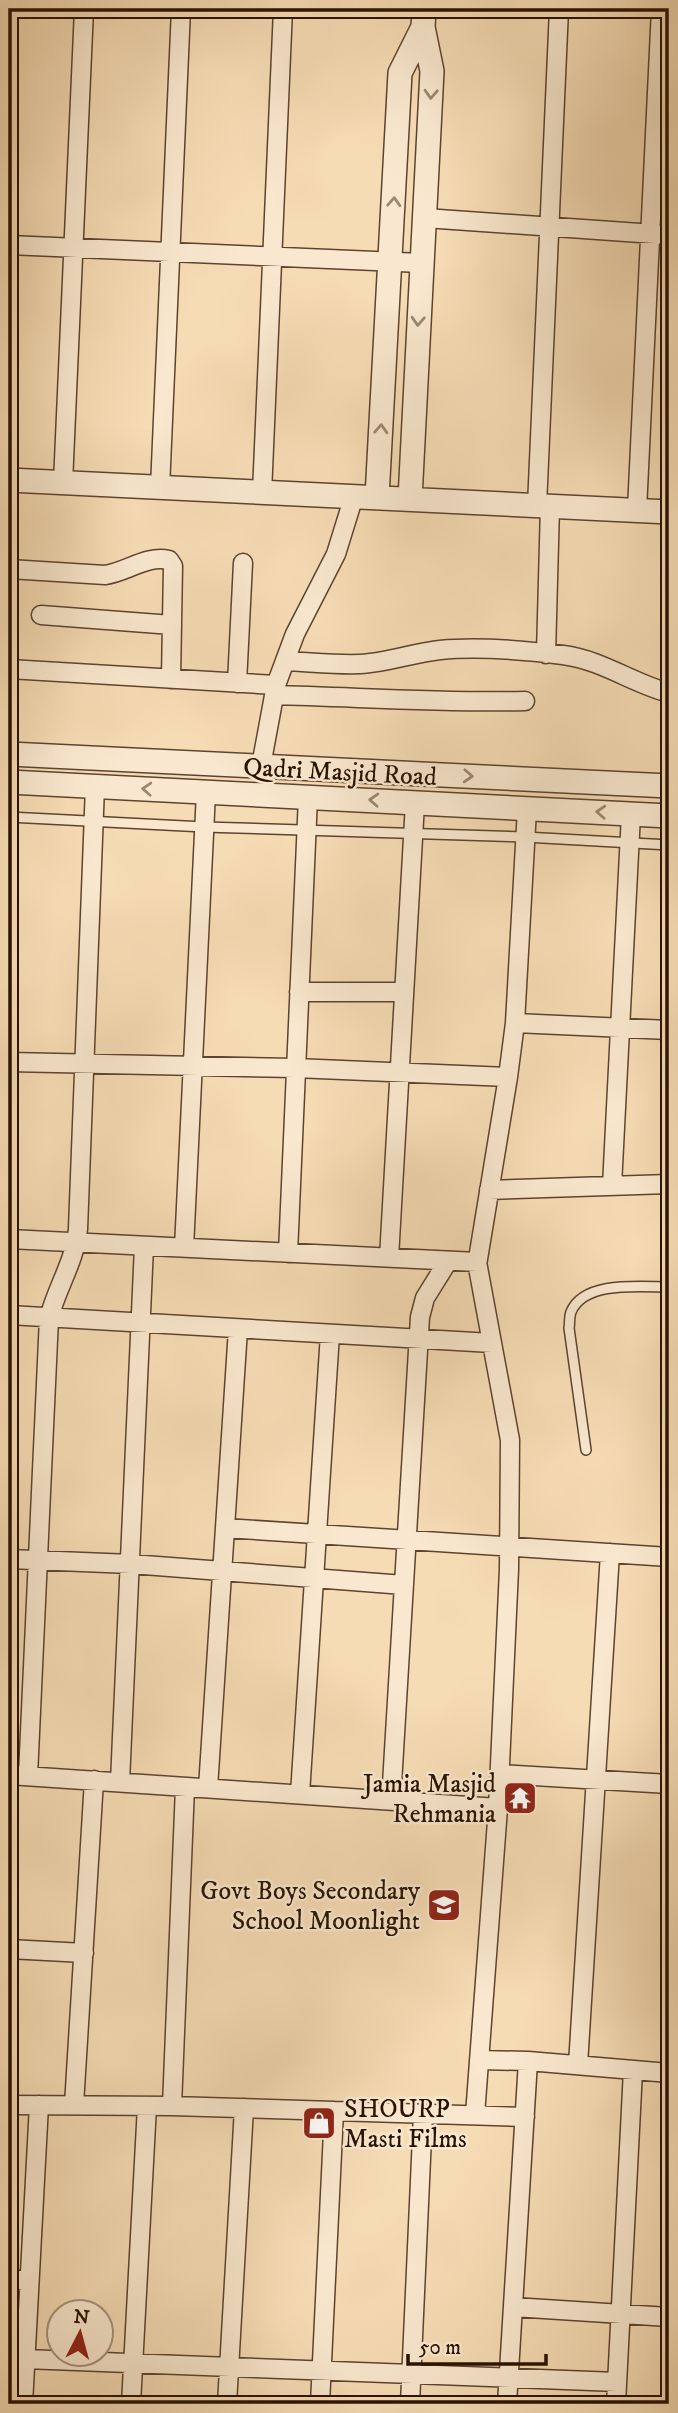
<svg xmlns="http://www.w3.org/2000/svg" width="678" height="2413" viewBox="0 0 678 2413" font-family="'IM FELL DW Pica',serif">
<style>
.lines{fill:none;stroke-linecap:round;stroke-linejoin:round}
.service-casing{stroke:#5c442e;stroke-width:12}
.minor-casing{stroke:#5c442e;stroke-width:21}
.tertiary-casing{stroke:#5c442e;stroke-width:26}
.service{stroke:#f9e8cf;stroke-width:9}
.minor{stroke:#f9e8cf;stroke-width:18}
.tertiary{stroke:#f9e8cf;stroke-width:23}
.oneway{stroke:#9b8872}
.labels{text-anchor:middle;stroke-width:5;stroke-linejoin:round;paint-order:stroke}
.street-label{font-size:26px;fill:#291201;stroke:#f9e8cf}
.poi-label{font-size:26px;fill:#291201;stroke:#f9e8cf;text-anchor:end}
</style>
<rect width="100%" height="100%" fill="#f6dcb5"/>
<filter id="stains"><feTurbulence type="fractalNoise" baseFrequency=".00286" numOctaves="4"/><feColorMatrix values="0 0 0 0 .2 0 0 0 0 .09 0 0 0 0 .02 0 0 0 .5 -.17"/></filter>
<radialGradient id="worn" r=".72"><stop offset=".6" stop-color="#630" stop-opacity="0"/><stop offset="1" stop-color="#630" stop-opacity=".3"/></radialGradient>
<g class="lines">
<!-- service casing -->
<g class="service-casing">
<path id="service" d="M9 817 204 827 525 837 669 845
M586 1450 569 1328C570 1323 569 1317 571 1312 584 1280 642 1287 669 1287"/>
</g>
<!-- minor casing -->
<g class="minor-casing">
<path id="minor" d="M425 218 669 235
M9 245 421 263
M63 483 84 9
M160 488 181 9
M262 493 283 9
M537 506 559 9
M637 510 661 9
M9 569 105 575C127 572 146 555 169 560L173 566 171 679
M41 615 172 625
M546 654 550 506
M285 661C310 662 335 665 360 664 387 663 412 653 440 650 480 646 523 650 563 655 602 660 632 683 669 693
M9 669 276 685
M237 683 243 563
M274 695C358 697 441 703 525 701
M261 766 276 685 295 634 336 554 354 496
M299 992H404
M515 1023 669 1030
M9 1062 295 1068 508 1077
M612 1186 631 814
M489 1190 669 1184
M9 1239 477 1262 510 1440 509 1569 498 1808 475 2115
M184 1248 206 792
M288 1253 308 797
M389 1258 415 803
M477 1265 508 1077 515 1023 527 809
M9 1315 492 1343
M225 1528 669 1557
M9 1559 131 1564 404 1585
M500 1774 669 1784
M9 1775 498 1808
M28 1776 49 1318C57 1287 75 1261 78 1229L95 786
M120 1782 144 1246
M208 1788 238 1329
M300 1794 330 1334
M391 1801 420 1317 425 1298 448 1261
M9 1949 84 1953
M479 2060 528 2061 669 2073
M578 2065 610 1553
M9 2105 172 2106 525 2117
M74 2105 94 1780
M172 2106 185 1787
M9 2279 29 2281
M513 2307 669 2317
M25 2359 617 2382
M23 2404 39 2105
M131 2404 147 2106
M227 2404 244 2108
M320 2404 334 2111
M410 2404 423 2114
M507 2404 528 2061
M616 2404 633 2070"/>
</g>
<!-- tertiary casing -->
<g class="tertiary-casing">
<path id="tertiary" d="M9 480 669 512
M377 497 400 73 423 27
M410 499 432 71 423 27 424 9
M9 754 669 786
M9 782 669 816"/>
</g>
<!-- service -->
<use href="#service" class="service"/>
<!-- minor -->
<use href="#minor" class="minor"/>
<!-- tertiary -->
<use href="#tertiary" class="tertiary"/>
</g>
<!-- one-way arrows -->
<defs><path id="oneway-chevron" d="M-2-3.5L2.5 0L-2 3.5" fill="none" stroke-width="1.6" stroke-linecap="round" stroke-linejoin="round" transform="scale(1.75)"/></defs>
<g class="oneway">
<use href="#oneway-chevron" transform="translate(431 94) rotate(93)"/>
<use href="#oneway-chevron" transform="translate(394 202) rotate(-87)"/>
<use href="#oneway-chevron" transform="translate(418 321) rotate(93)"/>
<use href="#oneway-chevron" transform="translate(381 429) rotate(-87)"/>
<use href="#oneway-chevron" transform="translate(468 776) rotate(3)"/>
<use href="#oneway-chevron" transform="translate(147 789) rotate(-177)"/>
<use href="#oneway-chevron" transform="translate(374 800) rotate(-177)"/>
<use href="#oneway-chevron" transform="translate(601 812) rotate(-177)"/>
</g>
<!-- icons -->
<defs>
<g id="temple-square" transform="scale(1.75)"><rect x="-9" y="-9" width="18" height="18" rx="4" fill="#8f2418" stroke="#f9e8cf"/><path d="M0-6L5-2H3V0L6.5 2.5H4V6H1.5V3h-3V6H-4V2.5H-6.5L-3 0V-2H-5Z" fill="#fff"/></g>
<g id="school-square" transform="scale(1.75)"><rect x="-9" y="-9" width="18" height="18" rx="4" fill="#8f2418" stroke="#f9e8cf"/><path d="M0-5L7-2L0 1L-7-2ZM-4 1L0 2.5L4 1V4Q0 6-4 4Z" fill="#fff"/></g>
<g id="shop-square" transform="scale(1.75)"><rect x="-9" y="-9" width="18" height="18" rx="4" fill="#8f2418" stroke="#f9e8cf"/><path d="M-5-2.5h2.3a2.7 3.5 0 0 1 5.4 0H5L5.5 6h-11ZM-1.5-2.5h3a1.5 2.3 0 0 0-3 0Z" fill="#fff"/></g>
</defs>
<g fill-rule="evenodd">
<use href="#temple-square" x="520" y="1798"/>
<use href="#school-square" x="444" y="1905"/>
<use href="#shop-square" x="319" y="2123"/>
</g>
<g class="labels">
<!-- street labels -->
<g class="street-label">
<text transform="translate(340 771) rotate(3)" y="9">Qadri Masjid Road</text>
</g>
<!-- poi labels -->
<g class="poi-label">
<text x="496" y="1792">Jamia Masjid<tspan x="496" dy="30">Rehmania</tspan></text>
<text x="420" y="1899">Govt Boys Secondary<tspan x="420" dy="30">School Moonlight</tspan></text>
<text x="344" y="2117" text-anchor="start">SHOURP<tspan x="344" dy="30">Masti Films</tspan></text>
</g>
</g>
<!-- margin -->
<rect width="678" height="2413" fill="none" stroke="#f6dcb5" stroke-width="35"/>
<rect x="10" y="10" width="657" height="2392" fill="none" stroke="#291201" stroke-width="3.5"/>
<rect x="18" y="18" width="643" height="2378" fill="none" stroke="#291201" stroke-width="2"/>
<!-- north arrow -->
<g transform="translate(80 2333) rotate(6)"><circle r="33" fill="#f9e8cf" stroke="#a6927d" stroke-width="2"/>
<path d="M0-5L12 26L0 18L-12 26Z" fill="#8f2418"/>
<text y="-10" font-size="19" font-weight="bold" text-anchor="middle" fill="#291201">N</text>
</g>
<!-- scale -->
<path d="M408 2354v10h138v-10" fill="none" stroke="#291201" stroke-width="3.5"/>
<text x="419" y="2354" font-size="21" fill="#291201" stroke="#f9e8cf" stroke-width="5" paint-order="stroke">50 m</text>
<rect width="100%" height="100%" filter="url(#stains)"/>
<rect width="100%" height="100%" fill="url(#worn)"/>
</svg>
